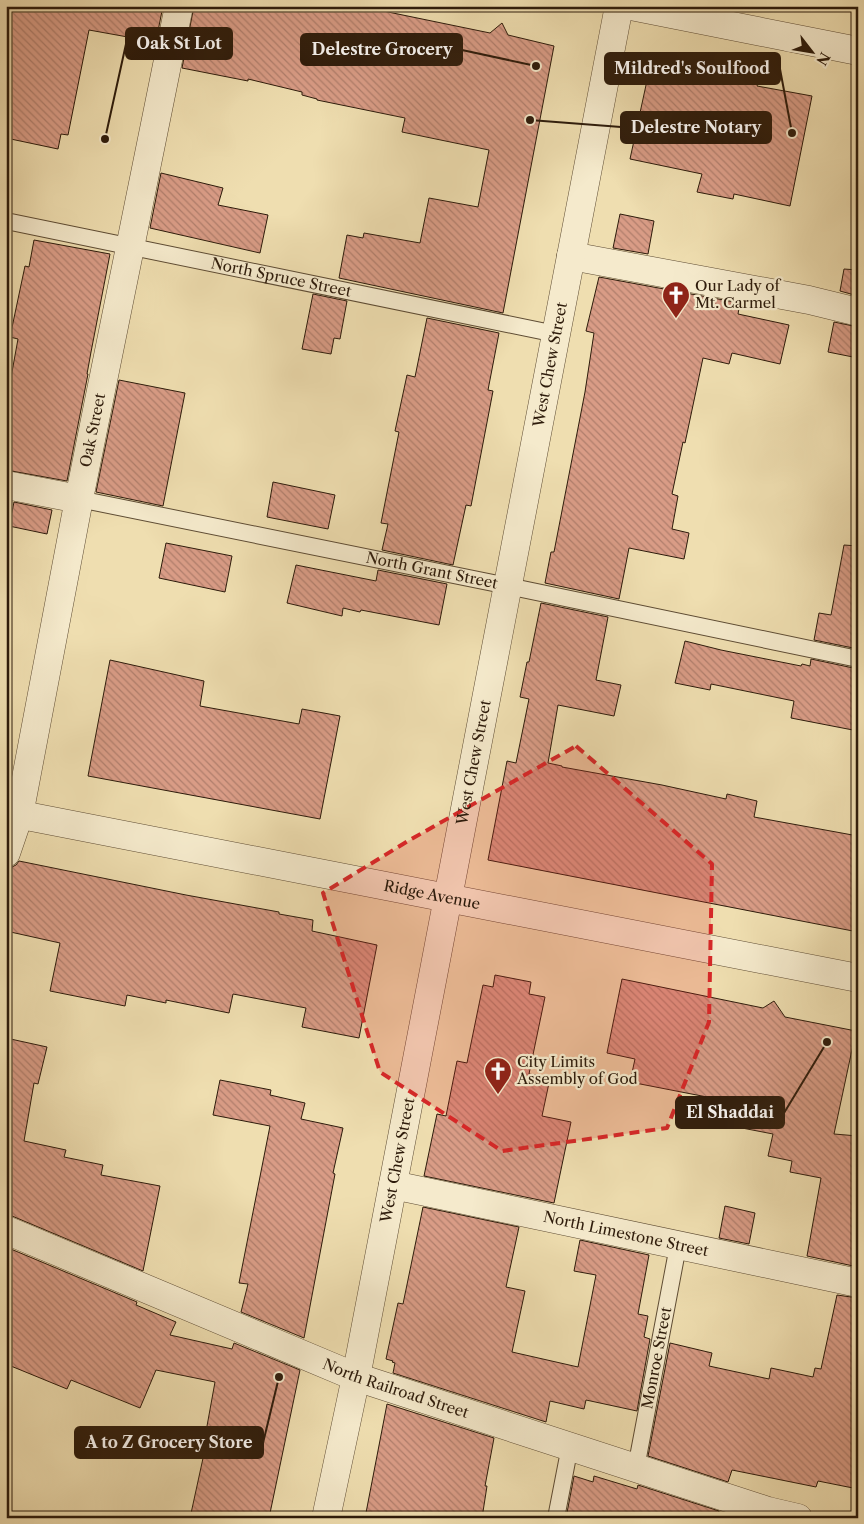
<svg xmlns="http://www.w3.org/2000/svg" width="864" height="1524" viewBox="0 0 864 1524" font-family="'Libre Caslon Text',serif">
<style>
.building{fill:url(#building-back-hatch);stroke:#2d1b0b}
.lines{fill:none;stroke-linecap:round;stroke-linejoin:round}
.service-casing{stroke:#5e4c34;stroke-width:18}
.minor-casing{stroke:#5e4c34;stroke-width:29}
.service{stroke:#f5eacc;stroke-width:16}
.minor{stroke:#f5eacc;stroke-width:28}
.marked{fill:#d62828;fill-opacity:0.2;stroke:#d62828;stroke-width:4;stroke-dasharray:10 6;stroke-linejoin:round}
.labels{text-anchor:middle;stroke-width:4.5;stroke-linejoin:round;paint-order:stroke}
.street-label{font-size:15px;fill:#2d1b0b;stroke:#f5eacc}
.poi-label{font-size:15px;fill:#2d1b0b;stroke:#f5eacc;text-anchor:start}
.leader{fill:none;stroke:#2d1b0b;stroke-width:2}
.callout-dot{fill:#2d1b0b;stroke:#f5eacc;stroke-width:2}
.callout{fill:#2d1b0b;stroke:#2d1b0b;stroke-width:2}
.callout-label{font-size:16px;text-anchor:middle;font-weight:bold;fill:#fff}
</style>
<defs>
<pattern id="building-back-hatch" width="6" height="6" patternUnits="userSpaceOnUse" patternTransform="scale(1.25)"><rect width="6" height="6" fill="#d99c86"/><path d="M-1 5l2 2M0 0l6 6M5-1l2 2" fill="none" stroke="#b07e6c"/></pattern>
</defs>
<rect width="100%" height="100%" fill="#efdeb0"/>
<filter id="stains"><feTurbulence type="fractalNoise" baseFrequency=".004" numOctaves="4"/><feColorMatrix values="0 0 0 0 .2 0 0 0 0 .09 0 0 0 0 .02 0 0 0 .5 -.17"/></filter>
<radialGradient id="worn" r=".72"><stop offset=".6" stop-color="#630" stop-opacity="0"/><stop offset="1" stop-color="#630" stop-opacity=".3"/></radialGradient>
<!-- building -->
<path class="building" d="M6 6H163L155 46 149 45 150 41 89 30 68 135 61 134 58 149 6 138Z
M194 6H359L490 33 502 23 508 35 554 46 503 313 339 278 347 235 363 238 364 233 420 243 429 198 478 207 489 150 402 132 405 118 317 100V99L302 95V92L248 79V81L182 68Z
M651 62 758 83 757 86 812 96 790 206 734 194 733 199 697 192 702 174 630 159Z
M161 173 223 188 218 205 268 215 260 253 150 228Z
M620 214 654 221 648 254 613 248Z
M34 240 110 254 91 352 87 374H88L67 481 6 470V405L18 339 10 337 25 266 29 267Z
M844 269 858 270V296L840 291Z
M599 277 740 303 738 314 789 325 780 364 732 353 729 364 703 358 685 443 683 442 672 494 678 496 672 529 689 533 684 559 629 548 619 599 545 583 551 552H554L585 392 594 333 586 331Z
M313 294 347 301 340 339 334 338 331 354 302 349Z
M427 318 499 333 488 390 493 391 471 506 466 505 453 565 382 550 388 524 381 523 399 432 395 431 407 375 415 377Z
M834 322 858 327V358L828 352Z
M119 380 185 393 163 506 96 492Z
M273 482 335 495 328 529 267 517Z
M14 502 52 510 47 534 9 526Z
M166 543 232 556 225 592 159 578Z
M844 545 858 546V649L814 640 819 613 831 615Z
M296 565 376 581 378 570 447 584 439 625 361 610 360 612 343 608 342 616 287 603Z
M541 603 608 617 596 680 621 685 614 716 558 705 548 763 562 766V767L662 785 726 799 727 794 757 801 754 817 858 836V932L488 860 507 761 516 763 529 699 520 697 527 662H529Z
M685 641 721 650 801 666 802 664 810 666 811 659 858 669V731L791 718 794 701 711 684 710 690 675 683Z
M110 660 204 681 200 706 299 724 302 709 340 716 320 819 88 776Z
M19 861 186 895 279 912V914L313 920 312 931 377 945 359 1038 302 1027 306 1008 233 994 229 1013 166 1000V1003L127 995 125 1006 50 991 60 943 6 931V895L12 867 16 865Z
M495 975 531 982 529 994 545 997 529 1074 536 1075 535 1080 549 1083 542 1116 571 1122 554 1203 424 1176 437 1114 446 1116 457 1061 467 1063 483 985 493 987Z
M622 979 763 1008 774 1001 785 1017 856 1031 834 1134 858 1136V1267L807 1256 821 1178 790 1172 792 1161 768 1156 773 1134 711 1122 715 1102 707 1101V1097L630 1082 635 1059 607 1053Z
M6 1038 47 1047 38 1084 34 1083 24 1141 66 1150 64 1157 103 1165 101 1175 160 1186 143 1271 12 1216 6 1215Z
M220 1080 271 1090 270 1095 305 1103 301 1119 343 1128 333 1173 335 1174 304 1338 241 1312 248 1284 239 1283 270 1126 213 1115Z
M725 1206 755 1213 749 1244 719 1238Z
M423 1207 519 1227 506 1287 525 1291 512 1352 578 1367 596 1275 574 1271 580 1240 649 1255 638 1314 648 1316 644 1337 650 1339 637 1411 586 1400 584 1409 550 1401 546 1422 393 1373 395 1363 392 1362 393 1361 386 1359 398 1303 403 1304Z
M6 1247 137 1302 136 1305 176 1322 170 1335 232 1349 234 1343 300 1370 269 1518H190L205 1449 203 1448 215 1382 156 1370 140 1408 71 1380 67 1389 6 1364Z
M837 1295 858 1298V1489L818 1481 816 1487 732 1470 728 1482 648 1456 670 1343 712 1353 709 1366 769 1379 771 1368 813 1377 815 1368 821 1369Z
M387 1404 494 1438 485 1486H487L482 1518H365Z
M574 1476 593 1482 594 1476 637 1489 638 1485 719 1511 717 1518H566Z"/>
<g class="lines">
<!-- service casing -->
<g class="service-casing">
<g id="service">
<path id="s1" d="M6 221 556 334"/>
<path id="s2" d="M79 499 508 586 858 659"/>
<path id="s3" d="M636 1468 678 1246"/>
<path d="M556 1518 570 1446"/>
</g>
</g>
<!-- minor casing -->
<g class="minor-casing">
<g id="minor">
<path d="M631 6 858 51"/>
<path d="M571 256 809 300 858 312"/>
<path d="M6 485 79 499"/>
<path id="s4" d="M6 812 858 978"/>
<path id="s5" d="M6 853 19 815 79 499 179 6"/>
<path id="s6" d="M393 1185 858 1283"/>
<path id="s7" d="M6 1230 356 1377 768 1511 798 1518"/>
<path id="s8" d="M326 1518 356 1377 619 6"/>
</g>
</g>
<!-- service -->
<use href="#service" class="service"/>
<!-- minor -->
<use href="#minor" class="minor"/>
</g>
<!-- marked area -->
<path class="marked" d="M576 746 712 864 709 1022 667 1128 502 1151 380 1072 323 893 408 841Z"/>
<!-- icons -->
<defs>
<g id="church-pin" transform="scale(1.4375)"><path d="M0 17L-7.5 6A9.5 9.5 0 1 1 7.5 6Z" fill="#8f2418" stroke="#f5eacc"/><path d="M-1.2-6h2.4v3.5h3.3v2.4h-3.3V6h-2.4V-.1h-3.3v-2.4h3.3Z" fill="#fff"/></g>
</defs>
<g fill-rule="evenodd">
<use href="#church-pin" x="676" y="295"/>
<use href="#church-pin" x="498" y="1071"/>
</g>
<g class="labels">
<!-- street labels -->
<g class="street-label">
<text dy="5" stroke="none"><textPath href="#s1" startOffset="281">North Spruce Street</textPath></text>
<text dy="5" stroke="none"><textPath href="#s8" startOffset="1175">West Chew Street</textPath></text>
<text dy="5" stroke="none"><textPath href="#s5" startOffset="432">Oak Street</textPath></text>
<text dy="5" stroke="none"><textPath href="#s2" startOffset="360">North Grant Street</textPath></text>
<text dy="5" stroke="none"><textPath href="#s8" startOffset="770">West Chew Street</textPath></text>
<text dy="5" stroke="none"><textPath href="#s4" startOffset="434">Ridge Avenue</textPath></text>
<text dy="5" stroke="none"><textPath href="#s8" startOffset="365">West Chew Street</textPath></text>
<text dy="5" stroke="none"><textPath href="#s6" startOffset="238">North Limestone Street</textPath></text>
<text dy="5" stroke="none"><textPath href="#s3" startOffset="112">Monroe Street</textPath></text>
<text dy="5" stroke="none"><textPath href="#s7" startOffset="421">North Railroad Street</textPath></text>
</g>
<!-- poi labels -->
<g class="poi-label">
<text x="695" y="291">Our Lady of<tspan x="695" dy="17">Mt. Carmel</tspan></text>
<text x="517" y="1067">City Limits<tspan x="517" dy="17">Assembly of God</tspan></text>
</g>
</g>
<!-- callouts -->
<path class="leader" d="M105 139L126 44M536 66L462 50M792 133L780 69M530 120L621 127M827 1042L784 1113M279 1377L263 1443"/>
<g class="callout-dot">
<circle cx="105" cy="139" r="5"/>
<circle cx="536" cy="66" r="5"/>
<circle cx="792" cy="133" r="5"/>
<circle cx="530" cy="120" r="5"/>
<circle cx="827" cy="1042" r="5"/>
<circle cx="279" cy="1377" r="5"/>
</g>
<g class="callout">
<rect x="126" y="28" width="106" height="31" rx="5"/>
<rect x="301" y="34" width="161" height="31" rx="5"/>
<rect x="605" y="53" width="175" height="31" rx="5"/>
<rect x="621" y="112" width="150" height="31" rx="5"/>
<rect x="676" y="1097" width="108" height="31" rx="5"/>
<rect x="75" y="1427" width="188" height="31" rx="5"/>
</g>
<g class="callout-label">
<text x="179" y="49">Oak St Lot</text>
<text x="382" y="55">Delestre Grocery</text>
<text x="692" y="74">Mildred's Soulfood</text>
<text x="696" y="133">Delestre Notary</text>
<text x="730" y="1118">El Shaddai</text>
<text x="169" y="1448">A to Z Grocery Store</text>
</g>
<!-- margin -->
<rect width="864" height="1524" fill="none" stroke="#efdeb0" stroke-width="25"/>
<rect x="8" y="8" width="849" height="1509" fill="none" stroke="#2d1b0b" stroke-width="2.5"/>
<rect x="12" y="12" width="839" height="1499" fill="none" stroke="#2d1b0b"/>
<!-- north arrow -->
<g transform="translate(812 52) rotate(121)" stroke="#f5eacc" stroke-width="4" paint-order="stroke">
<path d="M0-4L9 19L0 12L-9 19Z" fill="#2d1b0b"/>
<text y="-8" font-size="14" font-weight="bold" text-anchor="middle" fill="#2d1b0b">N</text>
</g>
<rect width="100%" height="100%" filter="url(#stains)"/>
<rect width="100%" height="100%" fill="url(#worn)"/>
</svg>
